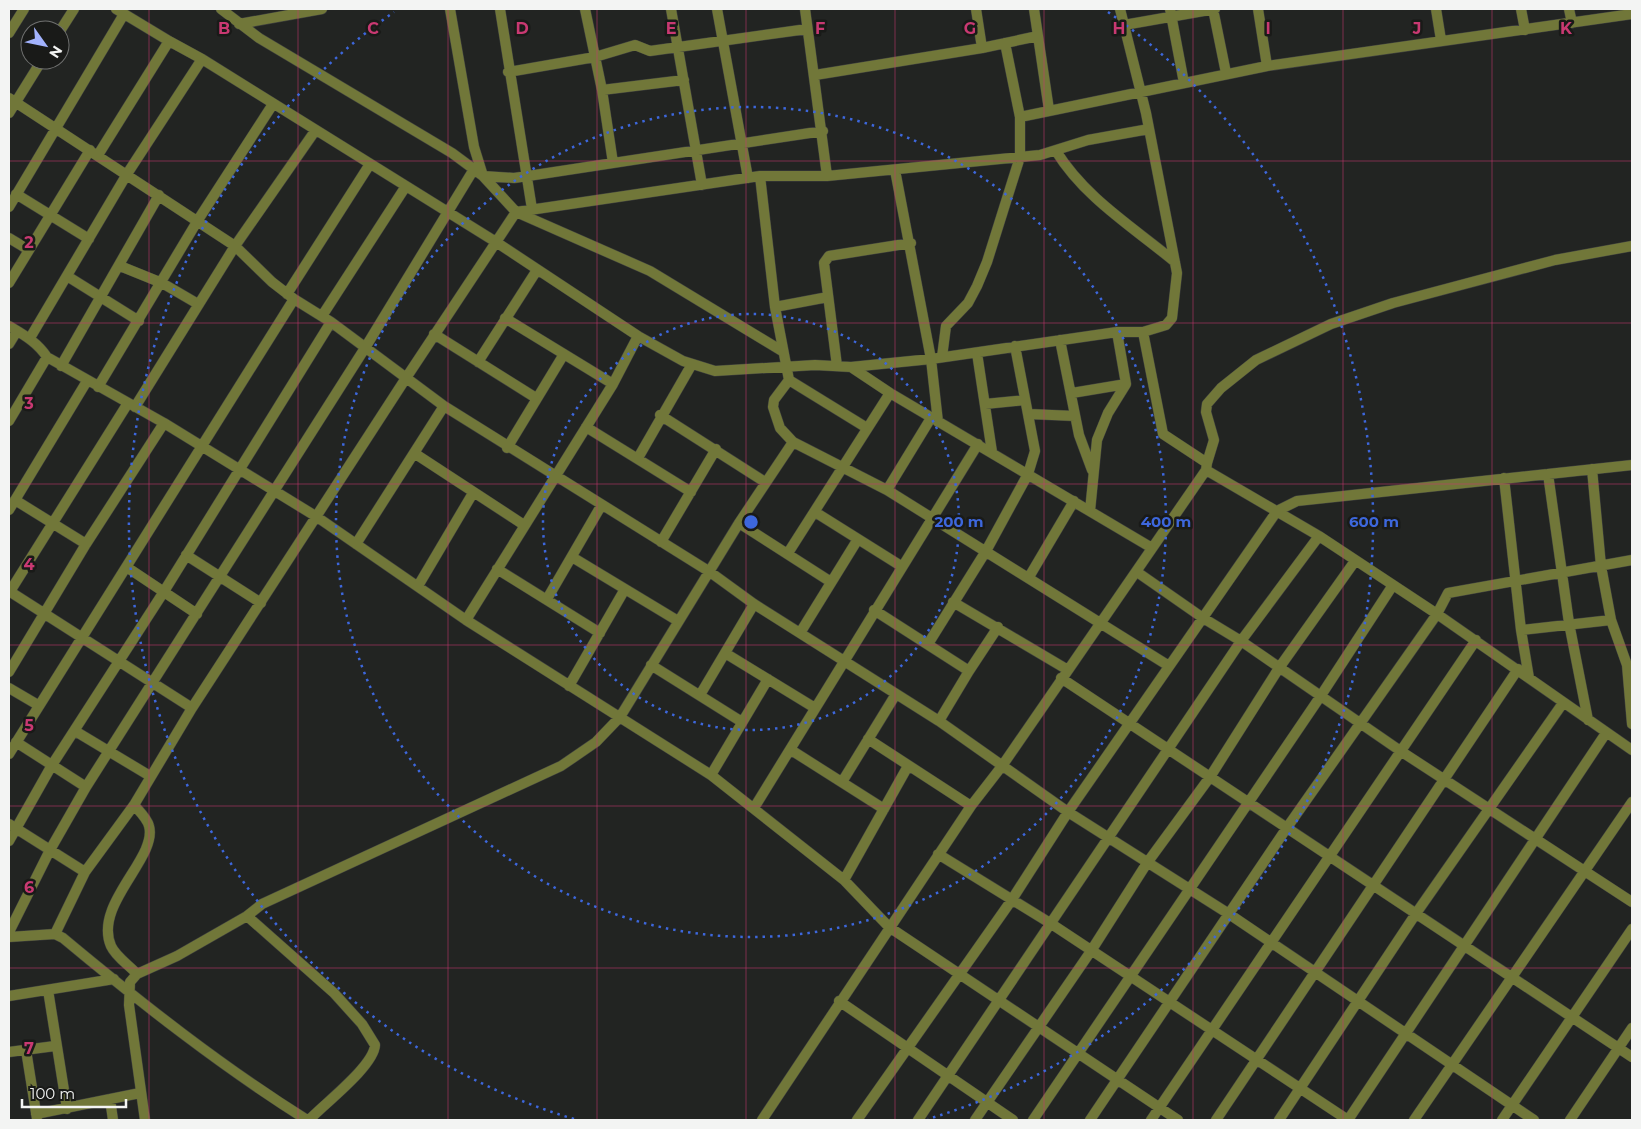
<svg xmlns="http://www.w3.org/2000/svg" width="1641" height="1129" viewBox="0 0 1641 1129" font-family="Montserrat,sans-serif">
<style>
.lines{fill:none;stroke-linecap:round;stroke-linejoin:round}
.minor-casing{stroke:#3f413f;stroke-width:11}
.minor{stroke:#717739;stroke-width:10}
.grid{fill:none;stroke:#c93972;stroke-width:1;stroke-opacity:0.55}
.ring{fill:none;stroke:#3d67dc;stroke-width:2.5;stroke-dasharray:2.5 5}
.grid-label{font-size:16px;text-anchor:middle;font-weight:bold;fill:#c93972;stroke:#191a18;stroke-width:5;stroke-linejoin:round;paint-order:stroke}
.centre{fill:#3d67dc;stroke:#191a18;stroke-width:2.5}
.ring-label{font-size:15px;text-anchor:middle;font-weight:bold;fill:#3d67dc;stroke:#191a18;stroke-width:5;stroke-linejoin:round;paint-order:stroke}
</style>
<rect width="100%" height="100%" fill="#222422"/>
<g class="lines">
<!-- minor casing -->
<g class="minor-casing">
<path id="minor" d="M116 9 169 41 202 59 496 242 638 336 683 361 715 371 815 365 851 367 931 359 1117 332H1143L1166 325 1172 318 1177 273 1146 113 1120 9
M221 9 259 38 452 153 483 176 514 178 528 176 823 131
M450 9 474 147 483 176 516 212 650 271 782 351
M500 9 532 209
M585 9 602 90 613 163
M671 9 702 185
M717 9 748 178
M805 9 827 176
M976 9 982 48
M1034 9 1049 110
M1170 9 1184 83
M1213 9 1226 73
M1258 9 1267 66
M1436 9 1441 40
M1521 9 1525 30
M1569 9 1572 23
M239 24 322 9
M1124 25 1215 9
M60 31 74 9
M9 33 24 9
M508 72 595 57 635 45 650 51 807 29
M815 75 982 48 1038 36
M602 90 684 80
M9 98 235 246 272 282 294 299 331 322 444 406 710 572 754 604 939 721 1068 812 1229 914 1534 1120
M9 113 42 60
M1020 117 1267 66 1632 14
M1056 151C1085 198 1133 227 1175 262
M98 155 169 41
M895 170 931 359 938 422
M760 176 775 307 789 380 774 400 773 407 780 428 793 442 887 490 1169 666
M16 194 89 239
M9 207 124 14
M9 238 29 250
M120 266 162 283 198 304
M67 276 139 321
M9 283 90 150
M287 294 370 164
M775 307 828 297
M322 316 406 186
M505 318 613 384
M9 326C24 335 37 342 47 357L164 423 317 517 466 620 711 775 844 880 889 927 1178 1120
M434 334 536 398
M30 338 127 174 202 59
M1060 340 1079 435 1092 470
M9 344 17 331
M977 353 992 452
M942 357 946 326 968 303 977 286 987 262 1020 157V117L1005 43
M478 362 537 270
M61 366 159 195
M837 366 824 263 829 256 911 243
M851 367 890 393 1152 548
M789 380 867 428
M98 387 198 220 273 104
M1072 393 1126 384
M985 404 1025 400
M135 407 235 246 315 131
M1029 414 1075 416
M660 415 765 482
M9 421 47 357
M586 427 691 492
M507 448 564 354
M414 453 524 525
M638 458 692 364
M1207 463 1214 440 1206 412 1207 404 1221 388 1256 360 1331 324 1393 303 1555 260 1632 246
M1592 469 1601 566 1611 620 1627 665 1632 724
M1206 470 1319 536 1437 614 1632 750
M1548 474 1569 623 1588 720
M1504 478 1521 630 1529 678
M887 490 931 418
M15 500 86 544
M9 510 87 381
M1090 511 1097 440 1108 413 1126 384 1117 332
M815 512 901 566
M739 523 831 582
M661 542 716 449
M356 544 444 406
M788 553 890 393
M186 555 261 603
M572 557 678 621
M128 568 197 614
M497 569 600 633
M1137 572 1203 618 1241 641 1402 752 1632 902
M1029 577 1074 501
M418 586 473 493
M9 591 192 708
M9 593 128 403
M547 599 601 506
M953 602 1068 670
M874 610 969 671
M466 620 613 384 638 336
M1521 630 1611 620
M800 633 858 539
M928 644 986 551 1028 474 1035 451 1015 346
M725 653 815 708
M651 665 742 722
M9 672 86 544 164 423
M1061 678 1632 1057
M569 686 625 589
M9 688 38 705
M700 695 754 604
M939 721 969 671 998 627
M75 731 150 776
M868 739 971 806
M16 742 86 787
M791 750 884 809
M9 754 294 299
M711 775 768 679
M842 782 896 694
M134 805C139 811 147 818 149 826 158 858 93 904 111 946 116 957 129 965 137 974
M754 808 978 444
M9 824 85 872
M9 841 52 765 163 593 331 322
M938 854 1050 923 1348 1120
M844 880 908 766
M247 916 334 993 362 1024 375 1045C374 1066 324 1104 309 1120
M9 932 50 850 86 787 365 348 474 169
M55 934 85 872 134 805 192 708 406 378 516 212 760 176H827L1040 155 1088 140 1149 129
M9 937 55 934 63 938C141 1003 221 1066 307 1120
M48 990 67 1109
M9 996 114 979
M839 1001 1013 1120
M26 1050 37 1119
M9 1052 55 1046
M110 1099 113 1120
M36 1114 140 1093
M145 1120 129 1005 130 982 137 974 177 956 247 916 262 904 561 766 596 742 620 717 739 523 793 442
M762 1120 971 806 1002 766 1206 470 1207 463 1163 434 1143 332
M857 1120 1011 901 1068 812 1277 511 1297 501 1632 465
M918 1120 1241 641 1319 536
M975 1120 1091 951 1147 863 1210 777 1279 668 1355 561
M1033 1120 1320 697 1393 585
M1090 1120 1286 829 1437 614 1448 593 1632 560
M1151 1120 1476 640
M1216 1120 1518 669
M1279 1120 1417 912 1563 703
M1348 1120 1606 733
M1414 1120 1632 802
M1502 1120 1632 929
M1570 1120 1632 1028"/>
</g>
<!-- minor -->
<use href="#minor" class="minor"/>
</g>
<!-- grid -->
<path class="grid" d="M149 9V1120M298 9V1120M448 9V1120M597 9V1120M746 9V1120M895 9V1120M1044 9V1120M1193 9V1120M1343 9V1120M1492 9V1120M9 161H1632M9 323H1632M9 484H1632M9 645H1632M9 806H1632M9 968H1632"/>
<!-- distance rings -->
<g class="ring">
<circle cx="751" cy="522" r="208"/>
<circle cx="751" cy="522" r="415"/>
<path d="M574 1119A623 623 0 0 1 394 12M1108 12A623 623 0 0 1 928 1119"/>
</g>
<g class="grid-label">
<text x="224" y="34">B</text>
<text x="373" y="34">C</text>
<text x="522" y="34">D</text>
<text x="671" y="34">E</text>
<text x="820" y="34">F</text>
<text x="970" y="34">G</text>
<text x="1119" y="34">H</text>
<text x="1268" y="34">I</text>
<text x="1417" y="34">J</text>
<text x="1566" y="34">K</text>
<text x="29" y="248">2</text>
<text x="29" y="409">3</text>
<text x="29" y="570">4</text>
<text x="29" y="731">5</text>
<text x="29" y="893">6</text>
<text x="29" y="1054">7</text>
</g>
<circle cx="751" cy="522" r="8" class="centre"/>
<g class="ring-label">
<text x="959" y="527">200 m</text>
<text x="1166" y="527">400 m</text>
<text x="1374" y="527">600 m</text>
</g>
<!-- border -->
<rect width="1641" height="1129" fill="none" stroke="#f3f4f3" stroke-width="20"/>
<!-- north arrow -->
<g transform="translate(45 45) rotate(123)"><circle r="24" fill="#191a18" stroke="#707170"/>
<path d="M0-4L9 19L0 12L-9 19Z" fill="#a2b2fd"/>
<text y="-8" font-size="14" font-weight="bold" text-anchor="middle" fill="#f3f4f3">N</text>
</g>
<!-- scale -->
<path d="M22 1099v8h104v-8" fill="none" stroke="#f3f4f3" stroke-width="2.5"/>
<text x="30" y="1099" font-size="15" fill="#f3f4f3" stroke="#191a18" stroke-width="4" paint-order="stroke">100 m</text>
</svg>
